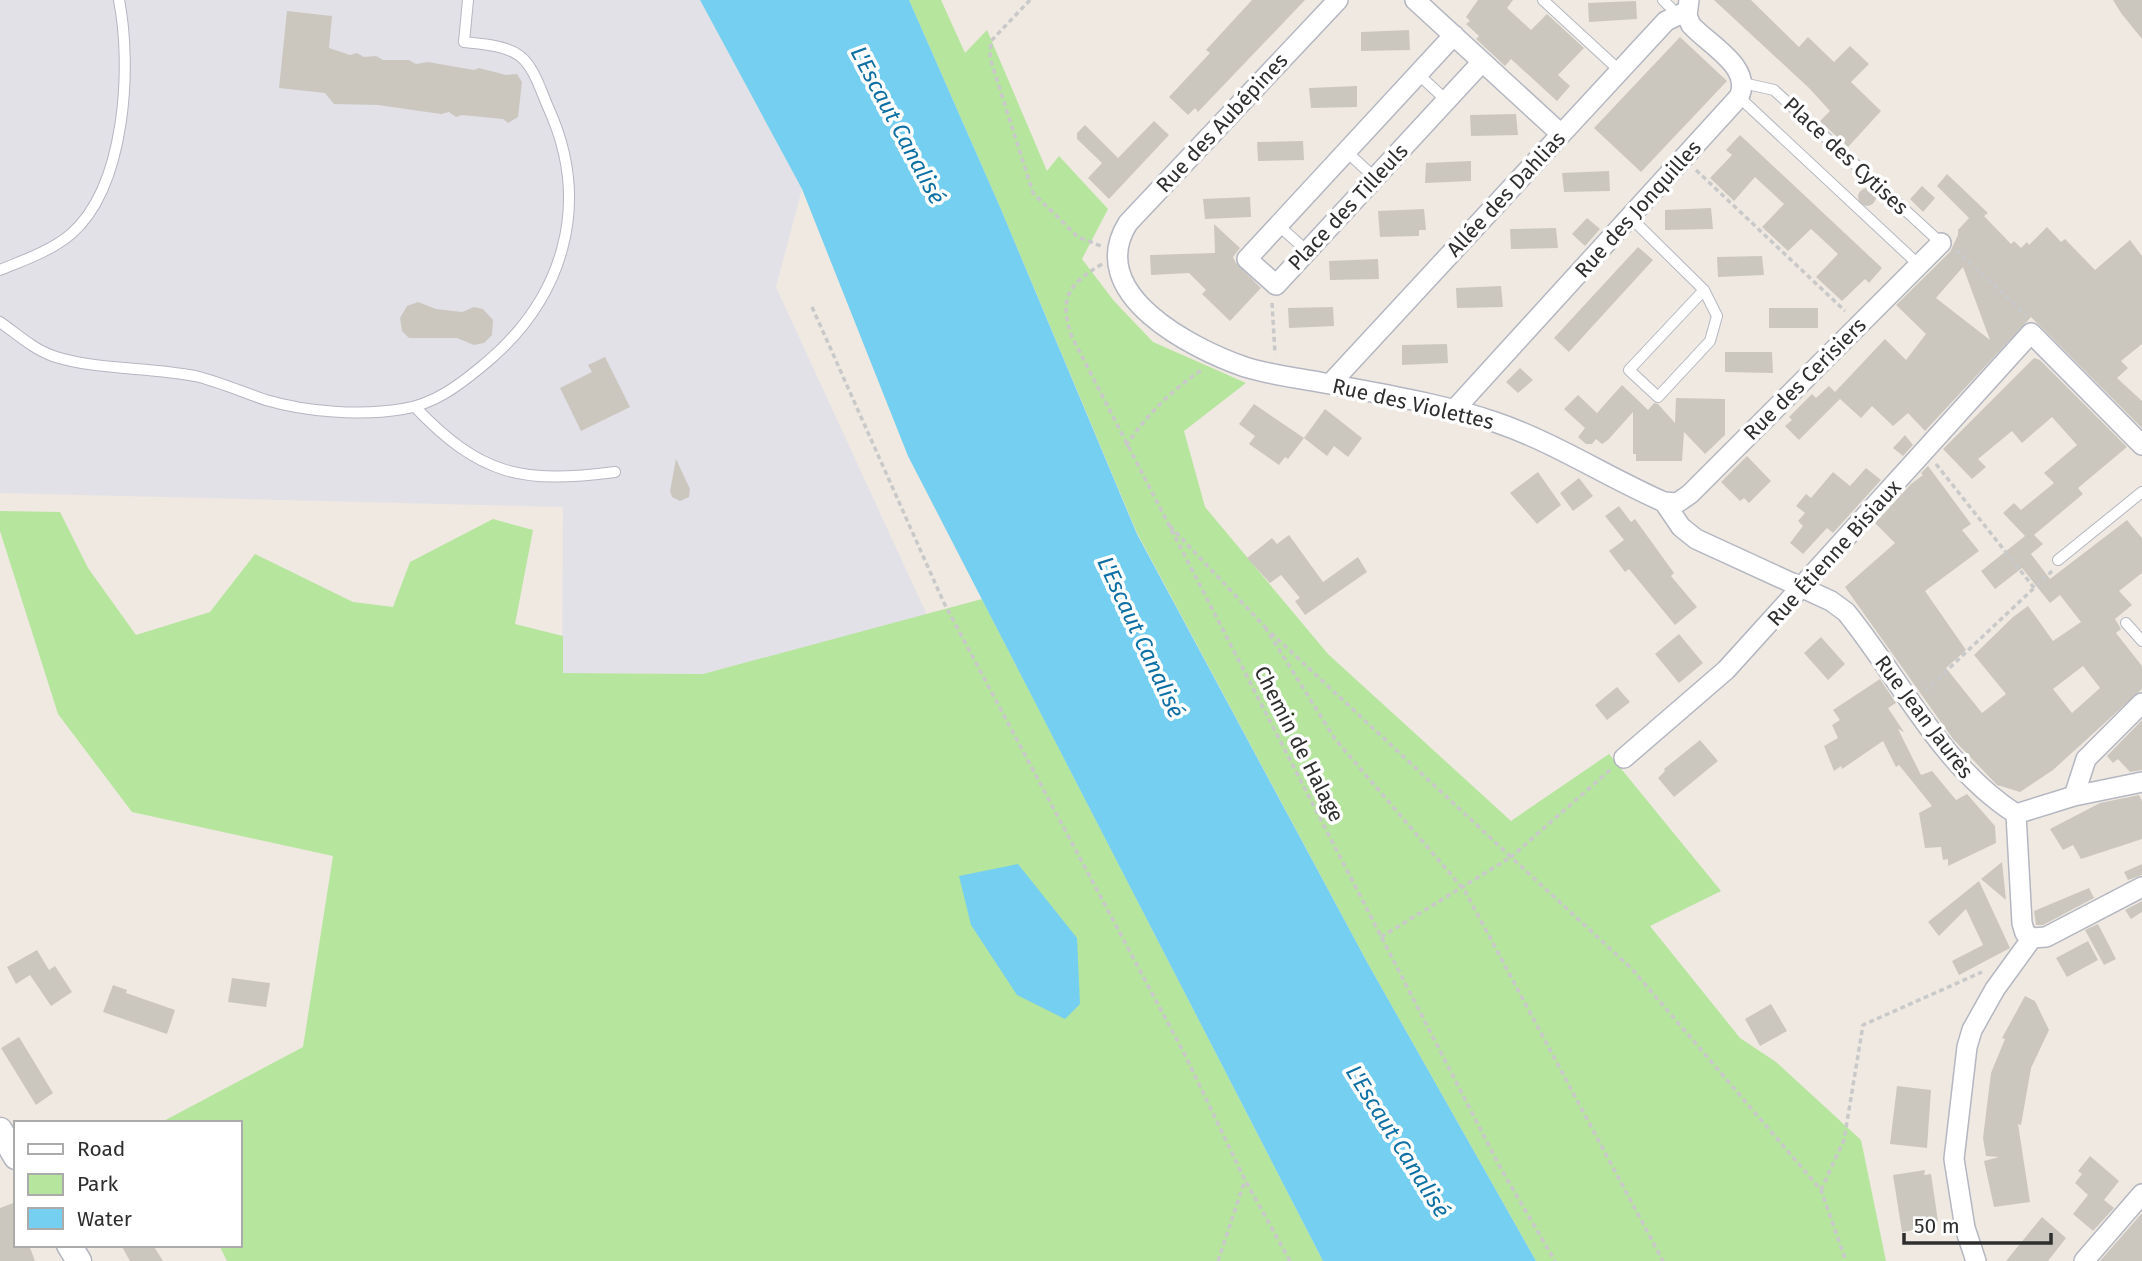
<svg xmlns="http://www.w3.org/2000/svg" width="2142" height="1261" viewBox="0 0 2142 1261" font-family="'Fira Sans',sans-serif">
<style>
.industrial{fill:#e3e1e8}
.green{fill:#b6e59e}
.water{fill:#75cff0}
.building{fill:#cbc7bf;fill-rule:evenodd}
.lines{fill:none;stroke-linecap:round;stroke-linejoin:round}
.service-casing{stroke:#b4b7c1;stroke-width:12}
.minor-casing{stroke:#b4b7c1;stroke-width:22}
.tertiary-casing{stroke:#b4b7c1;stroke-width:27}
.path{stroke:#c9c9c9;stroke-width:3.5;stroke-dasharray:5 3.5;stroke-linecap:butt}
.service{stroke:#fff;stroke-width:10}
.minor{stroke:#fff;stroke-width:19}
.tertiary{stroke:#fff;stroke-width:24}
.labels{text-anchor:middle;stroke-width:7;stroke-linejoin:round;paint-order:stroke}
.street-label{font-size:21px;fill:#2e2e2e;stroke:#fff}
.water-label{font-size:23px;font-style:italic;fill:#0d6fa3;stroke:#fff}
</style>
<rect width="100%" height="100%" fill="#efe9e1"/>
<!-- industrial -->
<path class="industrial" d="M0 0H700L802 189 776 287 927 615 703 674 562 673 563 507 0 493Z"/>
<!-- green -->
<path class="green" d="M909 0H941L965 53 987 30 1047 171 1059 156 1108 209 1082 259 1114 301 1153 342 1246 383 1184 431 1205 507 1328 654 1511 821 1609 754 1721 891 1650 926 1740 1038 1776 1062 1861 1140 1886 1261H1536L1367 962 1137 533 1000 207Z
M0 511 60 512 88 568 136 635 210 612 255 554 353 602 393 607 410 562 493 519 533 530 515 624 563 636V673L703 674 982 599 1323 1261H227L219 1245H240V1123H160L303 1047 333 856 132 812 58 714 0 531Z"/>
<!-- water -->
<path class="water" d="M700 0H909L1000 207 1137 534 1367 962 1536 1261H1323L908 456 802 189Z
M1018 864 1077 938 1080 1004 1065 1019 1017 995 971 925 959 876Z"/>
<!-- building -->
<path class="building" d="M1252 0H1305L1198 112 1195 108 1188 115 1169 97 1210 53 1206 50Z
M1478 0H1513L1507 8 1531 30 1547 14 1584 48 1558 75 1570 86 1557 101 1511 59 1505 66 1476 39 1479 36 1466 24 1470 21 1466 17Z
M1714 0H1751L1799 47 1808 37 1834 62 1850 46 1869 64 1851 82 1881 111 1848 147 1820 121 1830 111 1809 88Z
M2113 0H2142V39L2121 13Z
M1636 1 1637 19 1589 22 1588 3Z
M287 11 332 16 329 48 350 55 357 53 364 57 376 56 383 60H409L416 64 428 62 474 70 479 68 506 75 517 74 522 82 518 117 508 123 503 119 462 115 456 117 449 112 441 114 378 105 334 104 325 93 279 88Z
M1409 30 1410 50 1361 51V32Z
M1680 37 1727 81 1641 172 1594 128Z
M1357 86V107L1311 108 1309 88Z
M1516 114 1518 135 1471 136 1470 115Z
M1154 121 1169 135 1109 199 1088 178 1102 163 1077 139V133L1085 125 1118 158Z
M1740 135 1882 268 1869 283 1865 279 1842 301 1816 277 1838 254 1823 240 1811 229 1788 251 1762 227 1784 204 1755 177 1734 201 1710 178 1732 155 1726 150Z
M1303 141 1304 160 1258 161 1257 142Z
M1471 161V181L1425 183 1426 163Z
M1609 171 1610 191 1564 192 1562 173Z
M1947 174 1988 213 1984 216 2011 244 2014 241 2021 248 2027 242 2029 245 2047 227 2061 242 2065 239 2095 270 2130 240 2142 256V344L2121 361 2128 368 2117 378 2142 401V428L2031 317 1925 431 1908 413 1893 426 1872 406 1861 418 1840 399 1799 440 1785 426 1792 420 1789 417 1812 394 1816 398 1829 386 1835 392 1885 339 1906 360 1926 334 1896 305 1950 252 1958 235V230L1969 218 1937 186ZM1963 267 1990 340 1936 298Z
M1922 186 1935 198 1923 212 1910 199Z
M1858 197a9 9 0 1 1 18 0a9 9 0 1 1-18 0Z
M1250 197 1251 217 1205 219 1203 199Z
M1711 208 1713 229 1665 230V210Z
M1424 209 1426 230H1419V236L1380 237 1378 211Z
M1587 218 1600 229 1585 246 1572 234Z
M1214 224 1240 248 1233 257 1236 263 1261 288 1230 321 1202 294 1206 290 1189 273 1151 275 1150 255 1215 253Z
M1556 228 1558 248 1511 249 1510 229Z
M1638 247 1653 260 1569 352 1554 338Z
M1762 256 1764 275 1718 277 1717 257Z
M1378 259 1379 279 1330 280 1329 261Z
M1501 286 1503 307 1457 308 1456 288Z
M418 302 436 309 462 312 474 307 483 309 493 320 492 335 484 343 474 345 457 338H409L402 331 400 318 407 306Z
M1333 307 1334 326 1289 328 1288 308Z
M1769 308H1818V328H1769Z
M1447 344 1448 363 1402 365V345Z
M1725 352H1772L1773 373 1725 372Z
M605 357 630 407 581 431 560 388 592 372 588 365Z
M2034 358 2040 360 2127 447 2078 488 2083 494 2034 535 2043 544 2031 554 2050 579 2127 520 2136 531 2142 538V573L2119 591 2132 605 2115 619 2121 629 2116 633 2142 666V689L2053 770 2020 792 1997 785 1953 739 1845 587 1895 543 1875 523 1911 484 1923 475 1921 473 1928 466 1971 524 1962 530 1979 551 1925 591 1966 650 1946 668 1982 713 2006 694 1974 655 2013 617 2028 606 2053 641 2081 622 2060 595 2050 603 2022 568 1995 589 1981 571 2025 536 2003 513 2014 503 2021 510 2054 483 2044 473 2077 445 2052 417 2022 443 2012 431 1978 459 1986 467 1972 479 1943 449ZM2083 666 2100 688 2072 713 2053 689Z
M1520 368 1533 380 1518 393 1506 382Z
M1622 385 1648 410 1654 403 1658 404 1675 423 1676 398 1725 399V435L1705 454 1684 432 1682 461H1636V454H1633V412L1608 440 1602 444 1596 439 1592 444H1586L1578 437 1585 428 1564 409 1578 395 1597 413Z
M1254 404 1304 438 1288 459 1285 457 1279 465 1249 444 1255 436 1239 424Z
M1325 409 1362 438 1348 457 1334 446 1327 456 1304 438Z
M1905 435 1913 445 1903 456 1893 448Z
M1747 456 1771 481 1749 503 1744 498 1740 501 1721 482Z
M676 459 690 489 689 497 680 501 672 497 670 491Z
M1866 468 1881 480 1833 533 1827 528 1803 554 1790 543 1803 526 1798 521 1805 513 1796 506 1806 494 1811 498 1833 472 1850 486Z
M1538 472 1561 505 1537 524 1510 493Z
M1579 478 1593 496 1573 511 1560 493Z
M1619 506 1631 522 1635 519 1674 573 1671 576 1697 607 1675 625 1629 569 1625 572 1609 551 1624 540 1605 516Z
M1289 535 1323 582 1358 557 1367 572 1305 615 1295 601 1300 598 1281 575 1270 583 1247 558 1272 538 1277 544Z
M1679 634 1703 663 1679 683 1655 654Z
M1821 637 1845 664 1828 680 1804 653Z
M1880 679 1896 703 1888 708 1904 732 1898 729 1921 775 1932 771 1956 800 1967 794 1995 826 1996 843 1948 866V859L1943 860 1941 847 1925 848 1919 813 1932 806 1899 765 1896 767 1883 741 1842 769 1841 766 1834 771 1824 746 1838 738 1832 725 1840 720 1833 710Z
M1617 687 1630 702 1607 720 1595 705Z
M2142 720V770L2130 772 2118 759 2113 763 2107 756Z
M1700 740 1718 761 1674 797 1658 778 1665 771 1664 769Z
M2139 795 2142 801V839L2081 859 2073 845 2063 850 2050 829 2100 803Z
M2002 862 2006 900 1981 879Z
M2142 864V875L2128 880 2124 872Z
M1979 881 2010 948 1959 975 1952 961 1983 945 1966 909 1939 936 1928 922Z
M2089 888 2094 898 2043 925H2036L2034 911Z
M2142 901V912L2131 919 2125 910Z
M2098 924 2116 959 2104 965 2085 930Z
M2088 941 2098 960 2067 977 2056 958Z
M37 950 49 970 55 966 72 992 51 1006 30 975 16 984 7 967Z
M232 978 270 983 266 1007 228 1002Z
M113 985 127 990 126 993 175 1010 167 1034 103 1012Z
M2025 996 2035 1001 2049 1030 2031 1068 2021 1125 2018 1124 2030 1202 1994 1207 1984 1161 1999 1157 1986 1156 1983 1138 1991 1073 2005 1039 2002 1038Z
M1771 1004 1787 1031 1760 1046 1745 1019Z
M19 1037 53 1093 36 1105 1 1048Z
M1897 1086 1931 1090 1927 1148 1890 1144Z
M2090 1156 2119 1181 2104 1200 2114 1208 2093 1231 2073 1214 2088 1195 2075 1183 2082 1174 2078 1171Z
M1925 1170 1924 1175 1931 1174 1938 1221 1931 1222 1934 1227 1902 1232 1893 1175Z
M16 1202V1245H29L35 1261H0V1208Z
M2142 1213V1261H2100Z
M2042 1217 2066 1238 2048 1261H2006Z
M121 1245H153L163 1261H130Z"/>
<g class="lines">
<!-- service casing -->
<g class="service-casing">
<path id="service" d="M1543 0 1620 71
M1663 0 1677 14
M1418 74 1446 100
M1743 83 1774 90 1941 243
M1739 97 1919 265
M1346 151 1375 178
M1630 217 1704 290 1717 316 1710 341 1658 397 1629 370 1704 290
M1278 225 1307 251
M0 270C24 260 51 251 71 234 126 186 132 66 119 0
M0 322C17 334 33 349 53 356 94 370 151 367 195 376 220 382 242 392 266 400 306 412 361 416 403 409 434 404 458 386 481 367 563 301 593 205 548 107 541 91 534 67 520 56 505 45 482 44 464 42L468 0
M415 407C481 476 522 484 615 472
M2058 560 2142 492
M2126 623 2142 641"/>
</g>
<!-- minor casing -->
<g class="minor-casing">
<path id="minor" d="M1338 0 1128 223C1083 294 1193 349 1245 367 1271 375 1298 378 1324 383 1381 394 1440 403 1495 422 1554 442 1607 477 1664 502L1681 527 1696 539 1831 601 1846 612C1902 681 1940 765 2016 814
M1415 0 1561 134
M1454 35 1247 259 1276 285 1482 62
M1330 384 1666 21 1687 11
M1454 410 1739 97C1753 67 1709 45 1691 25L1687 16 1689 0
M1664 502 1677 503 1690 494 1941 243
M1624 758 1726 670 2031 333 2142 445
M2074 796 2086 759 2142 703
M2016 814 2074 796 2142 782
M2016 814 2022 923 2025 933 2032 938
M1976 1261 1965 1228 1954 1159 1967 1047 1972 1030 1995 989 2032 938 2046 937 2142 887
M2084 1261 2142 1194"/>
</g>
<!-- tertiary casing -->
<g class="tertiary-casing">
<path id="tertiary" d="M0 1130 16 1157
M69 1245 79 1261"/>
</g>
<!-- path -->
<path class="path" d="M1030 0 991 41 990 58 1033 193 1078 237 1101 246
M1696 170 1845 311
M1956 250 2027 316
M1102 264C1069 284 1058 298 1072 337L1501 1169 1555 1261
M1272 303 1275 354
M812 307 944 603 1185 1055 1245 1180 1290 1261
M1126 446C1147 414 1172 390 1203 369
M1936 464 2035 589
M1170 526 1265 627
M1265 627 1335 739 1465 891 1663 1261
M1271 633 1511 857 1381 937
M1925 691 2052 571
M1610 770 1511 857 1632 969 1821 1190 1846 1261
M1821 1190 1844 1140 1863 1025 1982 972
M1218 1261 1245 1180"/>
<!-- service -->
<use href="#service" class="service"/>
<!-- minor -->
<use href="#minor" class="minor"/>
<!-- tertiary -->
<use href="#tertiary" class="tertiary"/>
</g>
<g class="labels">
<!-- street labels -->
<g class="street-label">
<text transform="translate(1222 123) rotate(-47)" y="7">Rue des Aubépines</text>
<text transform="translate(1846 156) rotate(43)" y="7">Place des Cytises</text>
<text transform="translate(1506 194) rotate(-47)" y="7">Allée des Dahlias</text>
<text transform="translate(1348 207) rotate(-47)" y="7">Place des Tilleuls</text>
<text transform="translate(1638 209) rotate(-48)" y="7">Rue des Jonquilles</text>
<text transform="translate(1805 379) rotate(-45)" y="7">Rue des Cerisiers</text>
<text transform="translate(1413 404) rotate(13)" y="7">Rue des Violettes</text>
<text transform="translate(1834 553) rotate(-48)" y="7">Rue Étienne Bisiaux</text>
<text transform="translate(1924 717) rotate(53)" y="7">Rue Jean Jaurès</text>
<text transform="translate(1299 744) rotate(63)" y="7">Chemin de Halage</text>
</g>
<!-- water labels -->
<g class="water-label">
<text transform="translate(898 125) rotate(62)" y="8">L'Escaut Canalisé</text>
<text transform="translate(1141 637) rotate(65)" y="8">L'Escaut Canalisé</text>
<text transform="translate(1398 1141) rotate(58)" y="8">L'Escaut Canalisé</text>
</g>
</g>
<!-- legend -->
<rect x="14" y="1121" width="228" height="126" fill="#ffffff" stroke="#ababab" stroke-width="2"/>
<rect x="28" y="1144" width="35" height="10" fill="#ffffff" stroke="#ababab" stroke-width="2"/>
<text x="77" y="1156" font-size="21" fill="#2e2e2e">Road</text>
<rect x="28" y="1174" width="35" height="21" fill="#b6e59e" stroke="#ababab" stroke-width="2"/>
<text x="77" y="1191" font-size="21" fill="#2e2e2e">Park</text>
<rect x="28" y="1208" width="35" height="21" fill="#75cff0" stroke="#ababab" stroke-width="2"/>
<text x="77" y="1226" font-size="21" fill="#2e2e2e">Water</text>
<!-- scale -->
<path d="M1904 1233v10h147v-10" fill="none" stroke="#2e2e2e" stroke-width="3.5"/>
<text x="1914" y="1233" font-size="21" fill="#2e2e2e" stroke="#ffffff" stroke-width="5" paint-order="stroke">50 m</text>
</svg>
